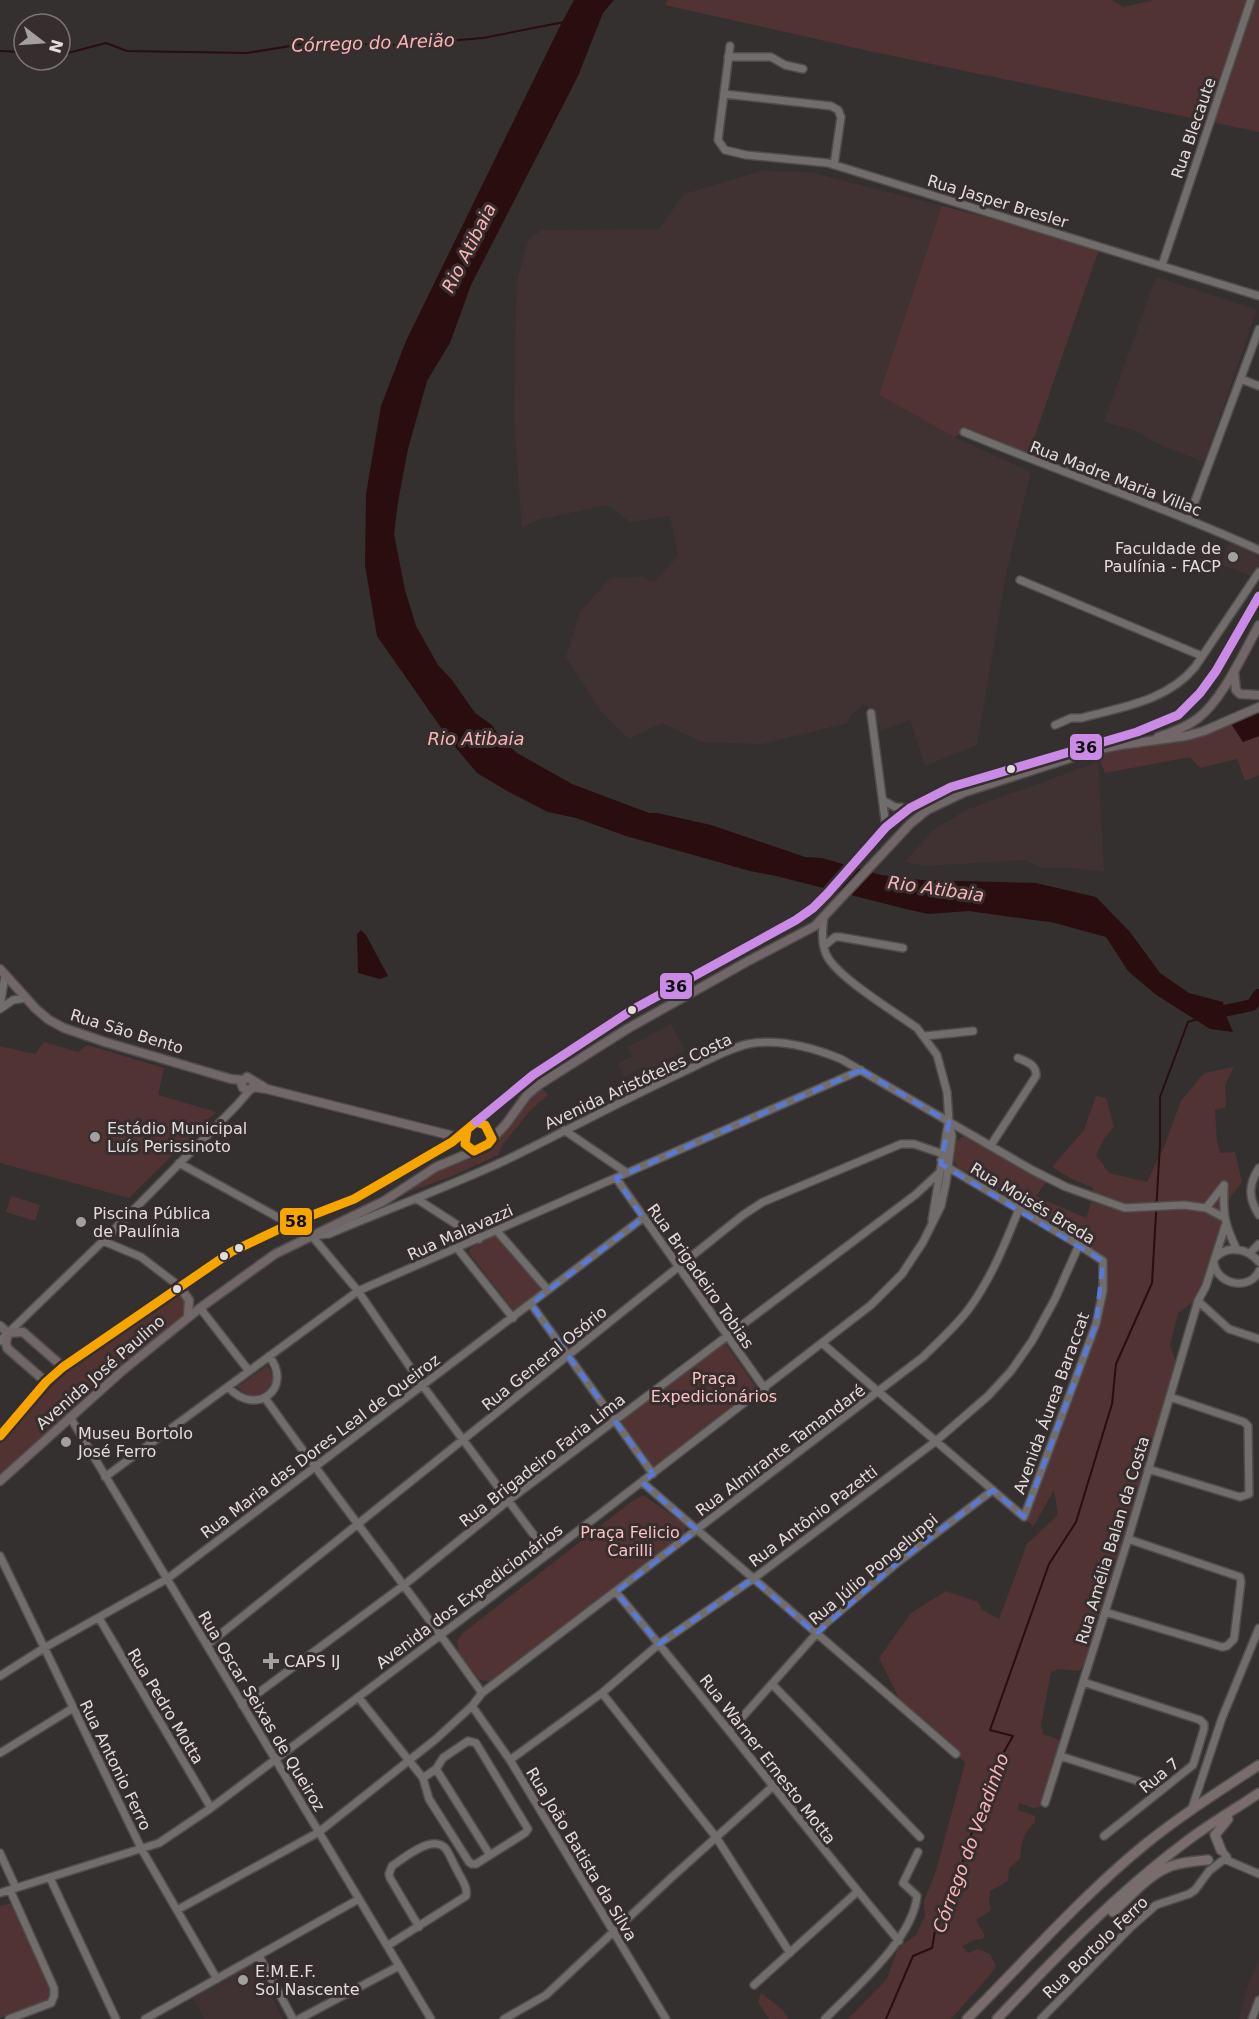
<svg xmlns="http://www.w3.org/2000/svg" width="1259" height="2019" viewBox="0 0 1259 2019" font-family="'DejaVu Sans',sans-serif">
<style>
.built{fill:#403232}
.green{fill:#513333}
.water{fill:#2a0d0e}
.lines{fill:none;stroke-linecap:round;stroke-linejoin:round}
.stream{stroke:#2a0d0e;stroke-width:2}
.river{stroke:#2a0d0e;stroke-width:12}
.minor-casing{stroke:#4f4c4c;stroke-width:10}
.major-casing{stroke:#4f4c4c;stroke-width:11}
.highway-casing{stroke:#4f4c4c;stroke-width:12}
.minor{stroke:#716d6d;stroke-width:7}
.major{stroke:#716768;stroke-width:8}
.highway{stroke:#786c6c;stroke-width:9}
.bus-1-casing{stroke:#362e2e;stroke-width:14}
.bus-2-casing{stroke:#362e2e;stroke-width:14}
.bus-1{stroke:#f7a600;stroke-width:9}
.bus-2{stroke:#ca8be6;stroke-width:9}
.marked{fill:none;stroke:#5879d9;stroke-width:4.5;stroke-dasharray:12 8;stroke-linejoin:round}
.poi-dot{fill:#a5a0a0;stroke:#362e2e;stroke-width:2}
.bus-dot{fill:#e2dcdc;stroke:#362e2e;stroke-width:2}
.labels{text-anchor:middle;stroke-width:6;stroke-linejoin:round;paint-order:stroke}
.street-label{font-size:16px;fill:#e2dcdc;stroke:#362e2e}
.poi-label{font-size:16px;fill:#e2dcdc;stroke:#362e2e;text-anchor:start}
.park-label{font-size:16px;fill:#fcc2c1;stroke:#362e2e}
.water-label{font-size:18px;font-style:italic;fill:#fcb4b3;stroke:#362e2e}
.line-badge{stroke:#362e2e;stroke-width:2}
.pale-badge-label{font-size:16px;text-anchor:middle;font-weight:bold;fill:#111}
</style>
<rect width="100%" height="100%" fill="#343030"/>
<!-- built -->
<path class="built" d="M761 171 810 172 942 206 879 395 954 437 1031 472 1006 574 977 745 925 766 910 720 880 731 874 711 864 704 850 716 847 723 762 744 702 742 662 723 629 739 601 711 566 657 580 612 610 578 642 577 654 582 678 556 670 516 630 522 607 505 537 520 522 528 514 421 515 347 517 282 529 239 542 230 659 229 684 194Z
M1156 277 1257 310 1204 462 1160 445 1134 430 1104 422Z
M1229 542 1259 554V570L1254 577 1221 565Z
M1098 762 1104 872 1073 868H1042L1025 860 925 866 905 862 932 831 966 810Z
M671 1024 685 1051 645 1071 643 1067 624 1077 618 1064 632 1056 628 1047Z
M1259 1959V2019H1239L1248 1985Z
M254 1963 283 2019H204L193 1998Z"/>
<!-- green -->
<path class="green" d="M668 0H1112L1123 7 1155 0H1259V132L869 51 665 5Z
M942 206 1100 246 1027 459 964 432 954 437 879 395Z
M1230 722 1243 742 1259 736V775L1245 781 1237 759 1200 768 1190 757 1105 773 1095 750 1166 739Z
M44 1042 78 1052 87 1045 164 1068 158 1095 216 1112 129 1198 0 1163V1046L35 1054Z
M1234 1067 1225 1085 1226 1107 1215 1110 1217 1141 1220 1153 1235 1152 1242 1182 1222 1208 1229 1233 1227 1242 1219 1245 1215 1259 1217 1274C1206 1290 1195 1302 1178 1313L1170 1345 1178 1367 1092 1646 1086 1662 1079 1671 1059 1669 1051 1672 1041 1725 1043 1734 1067 1743 1048 1806 1033 1808 1019 1803 1018 1810 1035 1816V1822C1023 1833 1021 1844 1020 1859L1009 1868 1008 1881 990 1891 989 1901 991 1910 976 1920 985 1936 982 1939 974 1940 962 1946 968 1953 978 1949 990 1954 996 1966 989 1976 951 2019H848L887 1979 898 1948 916 1935 925 1916 924 1901 936 1871 965 1763 942 1736 902 1704 879 1658 911 1613 946 1591 978 1602 982 1610 999 1619 1027 1544 1058 1515 1054 1490 1033 1527 1024 1517 1096 1324 1103 1291V1261L1024 1213 1026 1207 958 1167 954 1161 955 1142 964 1136 974 1139 1046 1182 1036 1196 1086 1218 1093 1197V1188L1072 1179 1052 1167 1084 1130 1096 1096 1106 1098 1114 1127 1104 1139 1096 1155 1109 1173 1147 1182 1164 1147 1181 1101 1204 1073Z
M542 1088 548 1095 530 1111 503 1144 498 1155 450 1177 371 1205 447 1165 471 1159 489 1152 530 1097Z
M11 1196 40 1205 35 1221 6 1212Z
M497 1234 544 1289 515 1312 468 1252 472 1247Z
M179 1286 186 1295 187 1317 0 1481V1436L46 1382Z
M725 1343 758 1390 654 1468 621 1421Z
M268 1365 273 1378C267 1397 252 1401 237 1387Z
M643 1495 686 1525 684 1537 492 1682 480 1680 459 1653 457 1641 463 1633 631 1502Z
M12 1903 51 1987 52 1995 49 2002 0 2018V1906Z
M761 1993 782 2009 789 2019H769L758 2002Z"/>
<!-- water -->
<path class="water" d="M574 0H614L603 13 578 76 471 285 450 343 427 381 408 449 398 502 394 534 405 590 416 626 438 665 452 680 475 713 492 725 501 739 517 753 572 784 649 813H657L711 825 805 857 822 858 881 875 922 880 1036 883 1096 897 1130 932 1160 973 1189 993 1223 1002 1224 1011 1233 1032 1210 1029 1155 994 1128 971 1106 937 1051 922 1033 920 969 911 928 914 906 909 776 876 750 871 626 836 576 818 548 812 507 791 477 773 451 742 377 636 365 565 366 494 381 406 406 341 561 24Z
M1259 710V736L1243 742 1230 722Z
M361 930 366 935 388 976 380 979 358 973 357 934Z"/>
<g class="lines">
<!-- stream -->
<path class="stream" d="M0 51 24 52
M60 55 106 43 127 51 247 53 309 43 399 45 483 38 564 22
M886 2019 913 1956 932 1948 935 1931 954 1891 975 1822 996 1766 1013 1736 990 1730 1049 1564 1076 1522 1112 1404 1116 1364 1152 1283 1160 1143V1097L1188 1022 1195 1020"/>
<!-- river -->
<path class="river" d="M1209 1008 1224 1011 1252 1005 1259 995"/>
<!-- minor casing -->
<g class="minor-casing">
<path id="minor" d="M730 46 718 140 725 150 746 155 828 163 1259 296
M728 57H771L785 65 803 69
M724 94 831 106 838 110 841 117 834 165
M1162 265 1251 0
M1241 379 1259 386
M964 432C1062 473 1163 506 1259 550
M1188 520 1259 329
M1020 580 1202 656
M871 713 886 827
M1055 725 1071 718H1081C1122 707 1167 701 1195 667L1259 572
M884 801 895 807 910 808
M824 946 835 937H840L903 948
M0 1006 5 976
M0 1009 13 1000 26 998
M925 1036 973 1031
M564 1130 627 1173
M991 1145 1036 1076C1037 1065 1027 1062 1018 1058
M179 1163 312 1236 358 1291 423 1386 548 1554
M1259 1168C1248 1185 1248 1198 1259 1215
M616 1178 765 1389
M1224 1185C1223 1215 1224 1223 1237 1250
M417 1199 479 1239
M1206 1208 1224 1185
M932 1220 948 1124
M497 1231 548 1290
M318 1235 329 1234C388 1209 448 1187 506 1160 566 1131 625 1099 685 1071 705 1062 726 1049 748 1044 780 1038 812 1047 841 1059L1032 1170 1066 1187 1125 1208 1184 1205 1206 1208 1223 1217
M103 1241 141 1257 179 1286
M457 1248 513 1318
M1250 1253 1259 1244
M1216 1257C1229 1244 1248 1249 1259 1262
M1214 1264C1218 1285 1250 1291 1259 1271
M1198 1301 1229 1329 1259 1339
M531 1304 653 1474
M200 1308 249 1371
M0 1341 103 1241 237 1105 250 1090
M823 1344 1024 1517 1096 1324 1103 1291V1261L1079 1245 949 1168 941 1160
M228 1387C256 1418 294 1388 269 1356
M265 1398C336 1498 412 1593 482 1693
M70 1417 431 2019
M1148 1469 1240 1497 1249 1494 1248 1426 1244 1422 1170 1397
M105 1477 358 1291 861 1070
M642 1482 956 1754
M0 1556 142 1850 217 1979
M616 1592C712 1707 803 1826 899 1941
M1105 1612 1222 1647 1227 1646 1234 1639 1241 1582 1240 1577 1128 1539
M99 1618 211 1808
M207 1645 743 1215 763 1202 901 1144H914L949 1156
M0 1676 44 1648 167 1579 643 1218
M1083 1682 1200 1720 1204 1724V1729L1193 1765 1104 1836
M772 1684 920 1837
M602 1693 716 1837 790 1953
M358 1697 423 1778 429 1799 469 1862 472 1864H476L525 1833 528 1829 476 1743 468 1741 443 1758 436 1769 423 1778
M242 1705 404 1585 509 1500 915 1195 939 1173
M472 1706 510 1760 666 2019
M730 1731 825 1624 897 1563 993 1490
M0 1753 73 1708
M1060 1756 1163 1789
M510 1760 602 1693 659 1644 753 1579 936 1441 988 1396 1011 1371 1032 1341 1055 1299 1079 1245
M436 1769 490 1855
M1045 1803 1128 1539 1198 1301 1206 1286 1225 1226
M1192 1808 1222 1718 1259 1628
M0 1853 16 1888
M1224 1859 1259 1874
M50 1878 116 2019
M0 1893 159 1843 211 1808 548 1554 871 1305 902 1274 923 1242 941 1206 946 1183 952 1136 949 1122 947 1092 937 1055 917 1028C895 1012 835 976 826 954 821 942 822 929 824 917
M177 1910 319 1832 436 1739 472 1706 482 1693 923 1357C938 1342 955 1327 968 1310 991 1279 1005 1244 1019 1209
M387 1946 466 1896C468 1886 461 1879 457 1870 453 1863 450 1855 446 1849 433 1833 404 1858 392 1866L389 1874 390 1878 419 1927
M259 1956 293 2019
M754 1985 857 1892
M9 2019 51 2003 54 1996V1988L10 1890
M145 2019 359 1899
M299 2019 399 1966
M504 2019 546 1995 672 1877 772 1787
M825 2019C855 1988 913 1939 917 1896L903 1883 918 1852
M1041 2019 1131 1927 1156 1905 1189 1894 1195 1890 1209 1871 1227 1857 1221 1850
M1252 2019 1259 2000"/>
</g>
<!-- major casing -->
<g class="major-casing">
<path id="major" d="M1234 671 1236 690 1240 694 1259 695
M1158 737C1171 733 1186 727 1197 719 1222 701 1244 652 1259 625
M0 969 36 1009 49 1020 64 1028 105 1042 231 1079 243 1080
M253 1081 254 1085 251 1089 247 1090 243 1088 241 1083 247 1077 264 1087
M253 1087 267 1089 457 1137 460 1140
M476 1122 533 1075 632 1010 796 920 813 908 827 894 886 827 910 808 951 787 1137 732 1178 715 1200 693 1216 671 1259 596
M492 1139 506 1124 527 1095 540 1084 627 1029 750 960 815 926 910 824 927 810 965 792 1095 750 1120 745 1186 736 1204 731 1259 707
M179 1286 189 1300 188 1317
M0 1326 8 1333 23 1332 63 1367
M8 1333 6 1343 7 1348 46 1382
M0 1436 46 1382 63 1367 231 1252 292 1223 354 1199 452 1142 476 1122 485 1125 492 1139 488 1144 474 1151 465 1144 467 1130
M0 1481 122 1371 200 1308 275 1254 384 1201 436 1167 474 1151"/>
</g>
<!-- highway casing -->
<g class="highway-casing">
<path id="highway" d="M1221 1850 1215 1835 1228 1819
M1113 1912C1130 1897 1149 1874 1171 1866 1183 1862 1196 1861 1208 1860
M967 2019C1025 1961 1080 1898 1143 1846 1180 1816 1219 1791 1259 1765
M997 2019C1055 1958 1115 1895 1183 1844 1207 1825 1234 1810 1259 1793"/>
</g>
<!-- minor -->
<use href="#minor" class="minor"/>
<!-- major -->
<use href="#major" class="major"/>
<!-- highway -->
<use href="#highway" class="highway"/>
<!-- bus-1 casing -->
<g class="bus-1-casing">
<path id="bus-1" d="M0 1436 46 1382 63 1367 231 1252 292 1223 354 1199 452 1142 476 1122 485 1125 492 1139 488 1144 474 1151 465 1144 467 1130"/>
</g>
<!-- bus-2 casing -->
<g class="bus-2-casing">
<path id="bus-2" d="M476 1122 533 1075 632 1010 796 920 813 908 827 894 886 827 910 808 951 787 1137 732 1178 715 1200 693 1216 671 1259 596"/>
</g>
<!-- bus-1 -->
<use href="#bus-1" class="bus-1"/>
<!-- bus-2 -->
<use href="#bus-2" class="bus-2"/>
</g>
<!-- marked area -->
<path class="marked" d="M861 1070 949 1122 941 1164 1103 1261 1096 1324 1024 1517 993 1490 897 1563 816 1634 753 1579 659 1644 616 1592 697 1530 642 1482 653 1474 531 1304 643 1218 616 1178Z"/>
<!-- markers -->
<g class="poi-dot">
<circle cx="1233" cy="557" r="6"/>
<circle cx="95" cy="1137" r="6"/>
<circle cx="81" cy="1222" r="6"/>
<circle cx="66" cy="1442" r="6"/>
<path d="M268 1652h6v6h6v6h-6v6h-6v-6h-6v-6h6z"/>
<circle cx="243" cy="1980" r="6"/>
</g>
<g class="bus-dot">
<circle cx="1011" cy="769" r="5"/>
<circle cx="632" cy="1010" r="5"/>
<circle cx="239" cy="1248" r="5"/>
<circle cx="224" cy="1256" r="5"/>
<circle cx="177" cy="1289" r="5"/>
</g>
<g class="labels">
<!-- street labels -->
<g class="street-label">
<text transform="translate(1193 128) rotate(-71)" y="6">Rua Blecaute</text>
<text transform="translate(998 201) rotate(17)" y="6">Rua Jasper Bresler</text>
<text transform="translate(1116 478) rotate(21)" y="6">Rua Madre Maria Villac</text>
<text transform="translate(127 1031) rotate(17)" y="6">Rua São Bento</text>
<text transform="translate(638 1081) rotate(-25)" y="6">Avenida Aristóteles Costa</text>
<text transform="translate(1033 1203) rotate(31)" y="6">Rua Moisés Breda</text>
<text transform="translate(460 1232) rotate(-24)" y="6">Rua Malavazzi</text>
<text transform="translate(701 1276) rotate(55)" y="6">Rua Brigadeiro Tobias</text>
<text transform="translate(544 1358) rotate(-39)" y="6">Rua General Osório</text>
<text transform="translate(100 1372) rotate(-41)" y="6">Avenida José Paulino</text>
<text transform="translate(1051 1403) rotate(-70)" y="6">Avenida Áurea Baraccat</text>
<text transform="translate(320 1446) rotate(-37)" y="6">Rua Maria das Dores Leal de Queiroz</text>
<text transform="translate(780 1450) rotate(-37)" y="6">Rua Almirante Tamandaré</text>
<text transform="translate(542 1460) rotate(-38)" y="6">Rua Brigadeiro Faria Lima</text>
<text transform="translate(813 1516) rotate(-37)" y="6">Rua Antônio Pazetti</text>
<text transform="translate(1112 1540) rotate(-73)" y="6">Rua Amélia Balan da Costa</text>
<text transform="translate(873 1569) rotate(-40)" y="6">Rua Júlio Pongeluppi</text>
<text transform="translate(469 1596) rotate(-37)" y="6">Avenida dos Expedicionários</text>
<text transform="translate(166 1706) rotate(59)" y="6">Rua Pedro Motta</text>
<text transform="translate(262 1711) rotate(59)" y="6">Rua Oscar Seixas de Queiroz</text>
<text transform="translate(768 1759) rotate(52)" y="6">Rua Warner Ernesto Motta</text>
<text transform="translate(116 1765) rotate(64)" y="6">Rua Antonio Ferro</text>
<text transform="translate(1159 1775) rotate(-39)" y="6">Rua 7</text>
<text transform="translate(582 1854) rotate(59)" y="6">Rua João Batista da Silva</text>
<text transform="translate(1095 1947) rotate(-44)" y="6">Rua Bortolo Ferro</text>
</g>
<!-- poi labels -->
<g class="poi-label">
<text x="1221" y="554" text-anchor="end">Faculdade de<tspan x="1221" dy="18">Paulínia - FACP</tspan></text>
<text x="107" y="1134">Estádio Municipal<tspan x="107" dy="18">Luís Perissinoto</tspan></text>
<text x="93" y="1219">Piscina Pública<tspan x="93" dy="18">de Paulínia</tspan></text>
<text x="78" y="1439">Museu Bortolo<tspan x="78" dy="18">José Ferro</tspan></text>
<text x="284" y="1667">CAPS IJ</text>
<text x="255" y="1977">E.M.E.F.<tspan x="255" dy="18">Sol Nascente</tspan></text>
</g>
<!-- park labels -->
<g class="park-label">
<text x="714" y="1384">Praça<tspan x="714" dy="18">Expedicionários</tspan></text>
<text x="630" y="1538">Praça Felicio<tspan x="630" dy="18">Carilli</tspan></text>
</g>
<!-- water labels -->
<g class="water-label">
<text transform="translate(373 43) rotate(-2)" y="6">Córrego do Areião</text>
<text transform="translate(469 248) rotate(-63)" y="6">Rio Atibaia</text>
<text x="476" y="745">Rio Atibaia</text>
<text transform="translate(936 889) rotate(8)" y="6">Rio Atibaia</text>
<text transform="translate(971 1843) rotate(-70)" y="6">Córrego do Veadinho</text>
</g>
</g>
<g class="line-badge">
<rect x="1069" y="733" width="34" height="28" rx="6" fill="#ca8be6"/>
<rect x="659" y="972" width="34" height="28" rx="6" fill="#ca8be6"/>
<rect x="279" y="1207" width="34" height="29" rx="6" fill="#f7a600"/>
</g>
<g class="pale-badge-label">
<text x="1086" y="753">36</text>
<text x="676" y="992">36</text>
<text x="296" y="1227">58</text>
</g>
<!-- north arrow -->
<g transform="translate(42 42) rotate(107)"><circle r="28" fill="#362e2e" stroke="#7b7474" stroke-width="1.5"/>
<path d="M0-4.5L10 22L0 15L-10 22Z" fill="#a5a0a0"/>
<text y="-9" font-size="16" font-weight="bold" text-anchor="middle" fill="#e2dcdc">N</text>
</g>
</svg>
